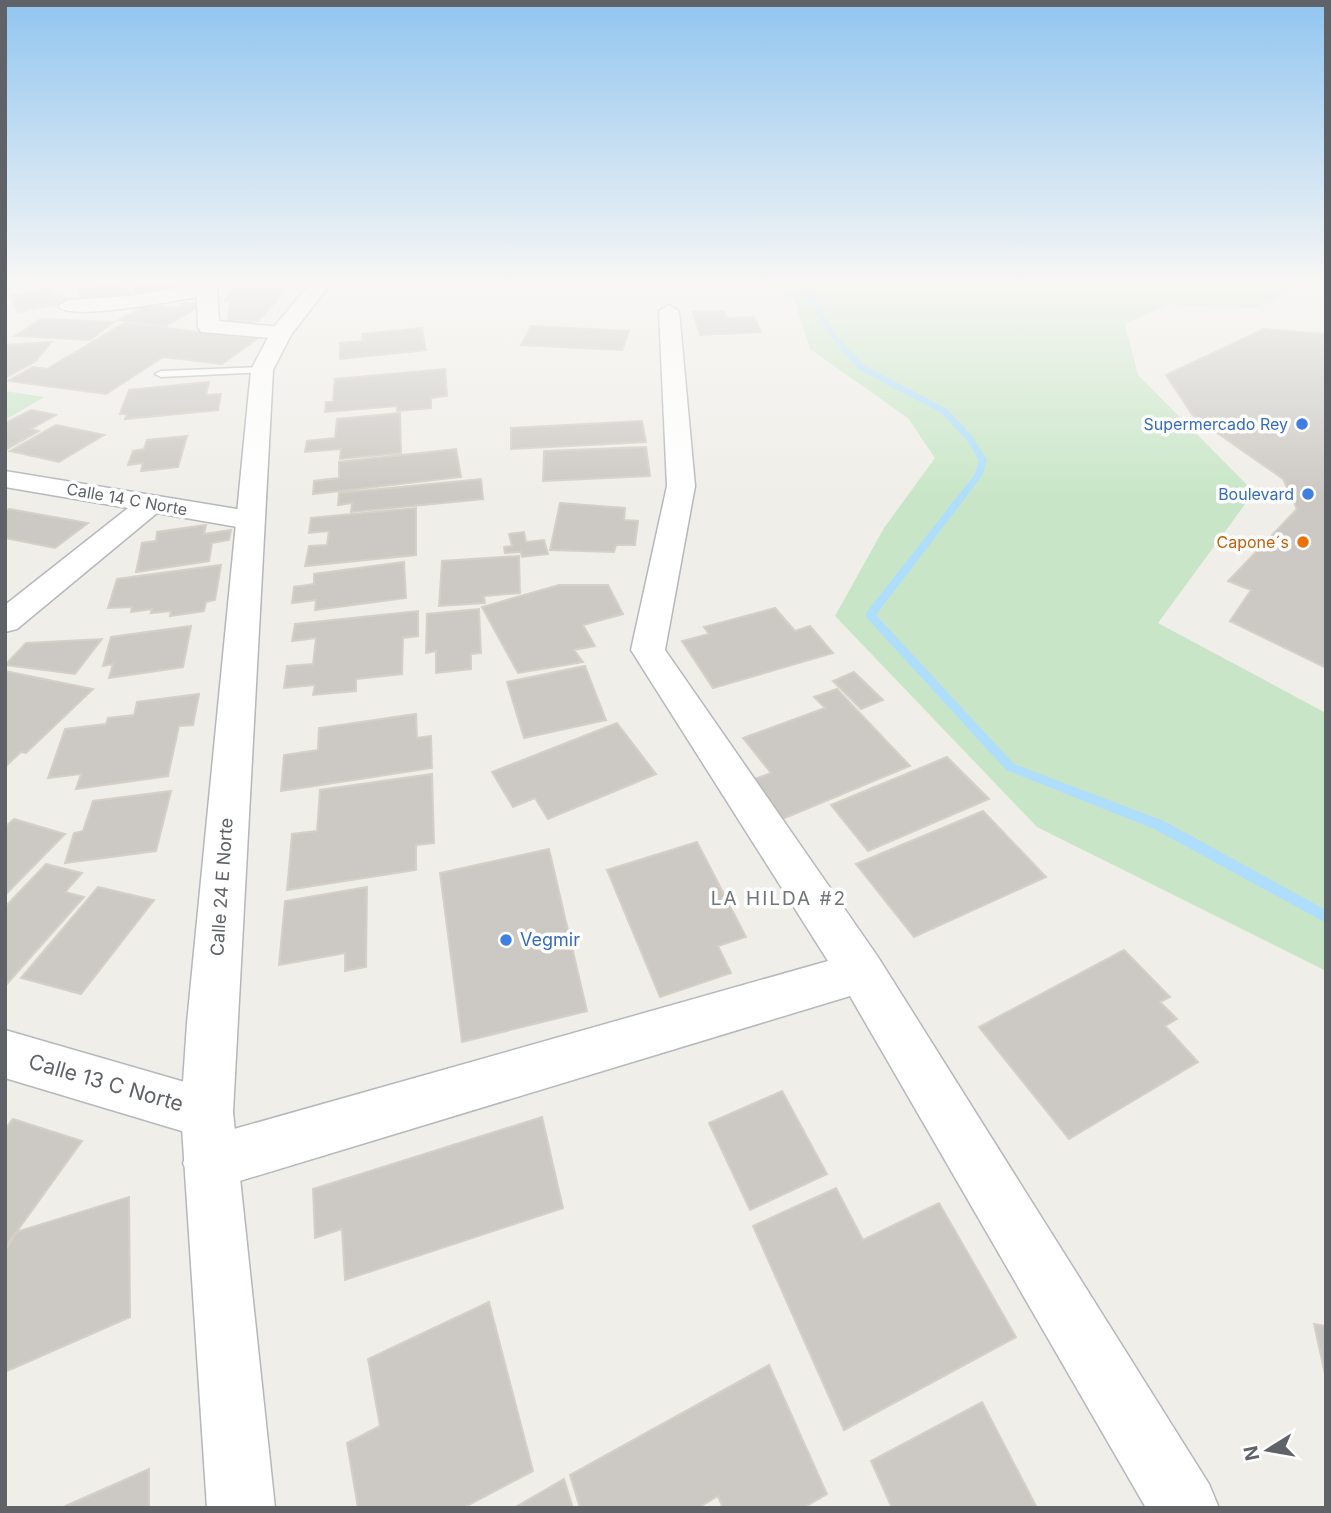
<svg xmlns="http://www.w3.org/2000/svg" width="1331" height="1513" viewBox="0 0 1331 1513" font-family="Inter,sans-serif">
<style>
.green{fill:#c8e6c7}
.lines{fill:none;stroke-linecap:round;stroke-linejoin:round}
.stream{fill:#aedefb;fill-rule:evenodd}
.building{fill:#ccc9c4;stroke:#d5d0c7;stroke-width:2}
.service-casing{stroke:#b5b8bc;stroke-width:3}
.minor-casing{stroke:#b5b8bc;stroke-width:3}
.secondary-casing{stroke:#b4b7bb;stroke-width:3}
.service{fill:#fff;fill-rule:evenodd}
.minor{fill:#fff;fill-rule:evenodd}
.secondary{fill:#fff;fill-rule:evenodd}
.shop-dot{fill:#3f7fe0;stroke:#fff;stroke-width:2.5}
.food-dot{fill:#e8710a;stroke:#fff;stroke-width:2.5}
.labels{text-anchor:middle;stroke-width:7;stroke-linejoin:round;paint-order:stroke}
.far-shop-label{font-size:16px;fill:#366cbe;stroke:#fff;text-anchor:end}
.far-street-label{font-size:16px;fill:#5f6367;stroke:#fff}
.far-food-label{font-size:16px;fill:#c56008;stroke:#fff;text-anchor:end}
.street-label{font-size:18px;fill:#5f6367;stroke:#fff}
.shop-label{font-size:18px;fill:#366cbe;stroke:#fff;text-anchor:start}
.neighbourhood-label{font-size:19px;letter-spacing:2px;fill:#707579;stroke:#fff}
.near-street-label{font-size:21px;fill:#5f6367;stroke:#fff}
</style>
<rect width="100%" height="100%" fill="#f0eee8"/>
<!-- green -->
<path class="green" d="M770 284H1295L1279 297 1253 308 1167 305 1125 324 1138 375 1254 492 1158 623 1326 713V971L1037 827 835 616 884 528 935 458 908 418 810 349 794 300Z
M5 391 44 397 5 420Z"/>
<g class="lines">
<!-- stream -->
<path class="stream" d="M18 284H32L5 291V287Z
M800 284H806L836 335 864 365 947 409 972 436 987 460 982 476 876 615 1014 764 1164 821 1326 910V923L1154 829 1006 770 866 617V613L975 474 979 460 966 439 941 413 858 369 831 337Z"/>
</g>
<!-- building -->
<path class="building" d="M125 284 130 294 82 303 76 286Z
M132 284H190L192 287 136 294Z
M235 288H285L276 300H225Z
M50 289 55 297 63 295 67 302 18 312 10 296Z
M276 301 258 321 228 320 230 302Z
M184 303 202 305 166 326 119 320 148 304 176 308Z
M724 311 726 318 754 317 761 332 700 335 693 312Z
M41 319 114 322 90 340 15 336Z
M124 323 257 339 222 364 163 357 106 394 8 381 33 367 47 369Z
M531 326 629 331 622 350 521 345Z
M422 328 426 350 340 359V343L363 341 362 334Z
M1264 329 1326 334V668L1230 621 1251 590 1228 581 1297 509 1283 479 1193 416 1166 375Z
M51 342 36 361 5 378V345Z
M445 369 447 396 431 398V408L397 411V406L325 412 326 402H333L335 379Z
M209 382 206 395 221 394 218 410 125 419 127 414H120L129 390Z
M31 410 56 415 31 429 39 431 5 450V423Z
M400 413 401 453 340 459 341 449 305 452 307 441 335 438 337 419Z
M642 421 646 442 511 449V428Z
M56 425 104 435 59 462 10 451Z
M187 436 178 467 141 471 143 463 128 465 133 451 144 449 147 440Z
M646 447 650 476 543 481 544 451Z
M456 449 461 477 313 494 314 481 339 478V462Z
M481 479 483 499 351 512 352 503 338 505 339 493Z
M560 503 625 508 624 520 638 521 635 545H616L614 552 550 550Z
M416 508V555L305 566 309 546 327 545 329 531 309 533 311 518Z
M9 509 88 523 55 548 5 538V511Z
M206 525 204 534 231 530 229 540 212 543 209 561 136 572 142 543 156 541 157 532Z
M524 532 526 542 544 540 548 554 522 557 521 552 505 553 504 547 512 546 509 534Z
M519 556 520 593 484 596 485 603 439 606 442 561Z
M404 562 406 598 315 610 316 600 292 603 294 587 314 584V574Z
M221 565 215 600 206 602 204 611 170 616 171 611 151 613 152 609 131 612 132 607 108 608 117 579Z
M559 585H608L623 614 583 625 595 646 574 650 583 662 518 673 482 607Z
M775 608 795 631 810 626 833 653 713 688 682 641 709 634 704 627Z
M479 609 481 653 471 654V669L436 673V651L426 653 427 614Z
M418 611V636L403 638 402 674 356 679V691L313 695 315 685 284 688 287 666 313 664 316 638 292 641 295 624Z
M191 626 183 667 109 678 113 664 103 666 111 637Z
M102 639 75 674 5 665 26 643Z
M585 666 606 720 524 738 507 682Z
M5 671 93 689 26 753 21 752 5 767Z
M854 672 883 700 861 709 833 681Z
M837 689 910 766 780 820 749 781 771 773 743 738 825 708 814 697Z
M199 694 193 725 179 726 168 776 76 789 81 774 48 778 65 729 106 724 108 718 134 715 137 702Z
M416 714 417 738 431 736 432 768 281 791 284 755 318 750 319 728Z
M617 723 656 774 548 819 535 798 513 807 492 772Z
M947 757 989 799 868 851 831 805Z
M432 774 434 843 416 845V870L287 890 292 834 317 831 320 790Z
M171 791 156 851 65 863 74 833 83 831 93 801Z
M983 811 1046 877 914 937 856 864Z
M14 819 65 834 5 895V827Z
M697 842 746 937 718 946 731 973 660 997 607 870Z
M549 849 587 1011 462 1042 440 873Z
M46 864 82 873 65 892 84 897 5 986V907Z
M98 887 154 900 81 994 21 978Z
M367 887 366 967 345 971V953L279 965 285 901Z
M1124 950 1170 997 1160 1002 1177 1019 1165 1026 1198 1062 1069 1139 979 1027Z
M782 1091 827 1174 750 1210 709 1123Z
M542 1117 563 1208 345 1280 342 1229 315 1238 313 1189Z
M13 1119 82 1141 5 1248V1129Z
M836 1188 863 1240 939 1203 1016 1337 844 1430 753 1226Z
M129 1197 130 1317 5 1372V1251L16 1232Z
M489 1302 533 1471 463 1508H358L347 1443 380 1426 368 1359Z
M1314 1324 1326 1326V1379Z
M769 1365 827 1494 803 1508H723L718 1496 698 1508H580L570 1475Z
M982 1402 1037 1508H892L871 1461Z
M149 1469V1508H61Z
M564 1479 573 1508H514Z"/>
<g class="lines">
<!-- service casing -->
<g class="service-casing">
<path id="service" d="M262 367 266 368V372L161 377 155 374 161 371Z"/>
</g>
<!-- minor casing -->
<g class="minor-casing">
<path id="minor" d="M5 284H15L5 291Z
M199 284 214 285 217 289 219 321 281 327 292 333 281 339 201 332 198 327 197 297C175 300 70 322 58 306L68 300 129 296Z
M669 305 679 311 695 486 665 650 878 957 1209 1484 1219 1508H1146L850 996 210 1190 191 1182 183 1163 191 1144 205 1138 5 1078V1030L226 1094 233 1112 226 1130 220 1133 828 961 631 650 667 486 659 311Z
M5 471 249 511 259 514 263 520 259 526 249 529 157 513 17 629 5 632V605L128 508 5 487Z"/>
</g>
<!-- secondary casing -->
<g class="secondary-casing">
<path id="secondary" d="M310 284H330L291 335 273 370 233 1112 275 1508H207L181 1112 187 1023 251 370 273 328Z"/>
</g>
<!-- service -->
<use href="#service" class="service"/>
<!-- minor -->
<use href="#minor" class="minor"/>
<!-- secondary -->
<use href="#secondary" class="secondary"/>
</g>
<!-- sky -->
<linearGradient id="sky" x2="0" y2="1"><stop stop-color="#91c5f0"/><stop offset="0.57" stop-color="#f8f7f5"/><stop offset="1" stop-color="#f8f7f5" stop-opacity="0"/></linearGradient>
<rect width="1331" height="496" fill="url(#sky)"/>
<!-- markers -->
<g class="shop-dot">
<circle cx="1302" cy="424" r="7"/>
<circle cx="1308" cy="494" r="7"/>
<circle cx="506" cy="940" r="7"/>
</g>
<circle class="food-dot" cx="1303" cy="542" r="7"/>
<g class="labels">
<!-- far-shop labels -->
<g class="far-shop-label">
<text x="1288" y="430">Supermercado Rey</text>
<text x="1294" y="500">Boulevard</text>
</g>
<!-- far-street labels -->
<g class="far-street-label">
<text transform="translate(127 499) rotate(10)" y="6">Calle 14 C Norte</text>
</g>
<!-- far-food labels -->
<g class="far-food-label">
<text x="1289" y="548">Capone´s</text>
</g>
<!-- street labels -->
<g class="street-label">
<text transform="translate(222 887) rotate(-86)" y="6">Calle 24 E Norte</text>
</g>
<!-- shop labels -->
<g class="shop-label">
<text x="520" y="946">Vegmir</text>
</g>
<!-- neighbourhood labels -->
<g class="neighbourhood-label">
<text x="779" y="905">LA HILDA #2</text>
</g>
<!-- near-street labels -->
<g class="near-street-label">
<text transform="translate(106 1083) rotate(16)" y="7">Calle 13 C Norte</text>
</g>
</g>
<!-- border -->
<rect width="1331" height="1513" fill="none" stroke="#5f6367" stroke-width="14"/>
<!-- north arrow -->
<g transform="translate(1268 1450) rotate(259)" stroke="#ffffff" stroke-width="5" paint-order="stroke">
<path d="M0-5L12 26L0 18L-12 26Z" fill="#5f6367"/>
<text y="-10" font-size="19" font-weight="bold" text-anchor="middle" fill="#5f6367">N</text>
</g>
</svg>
